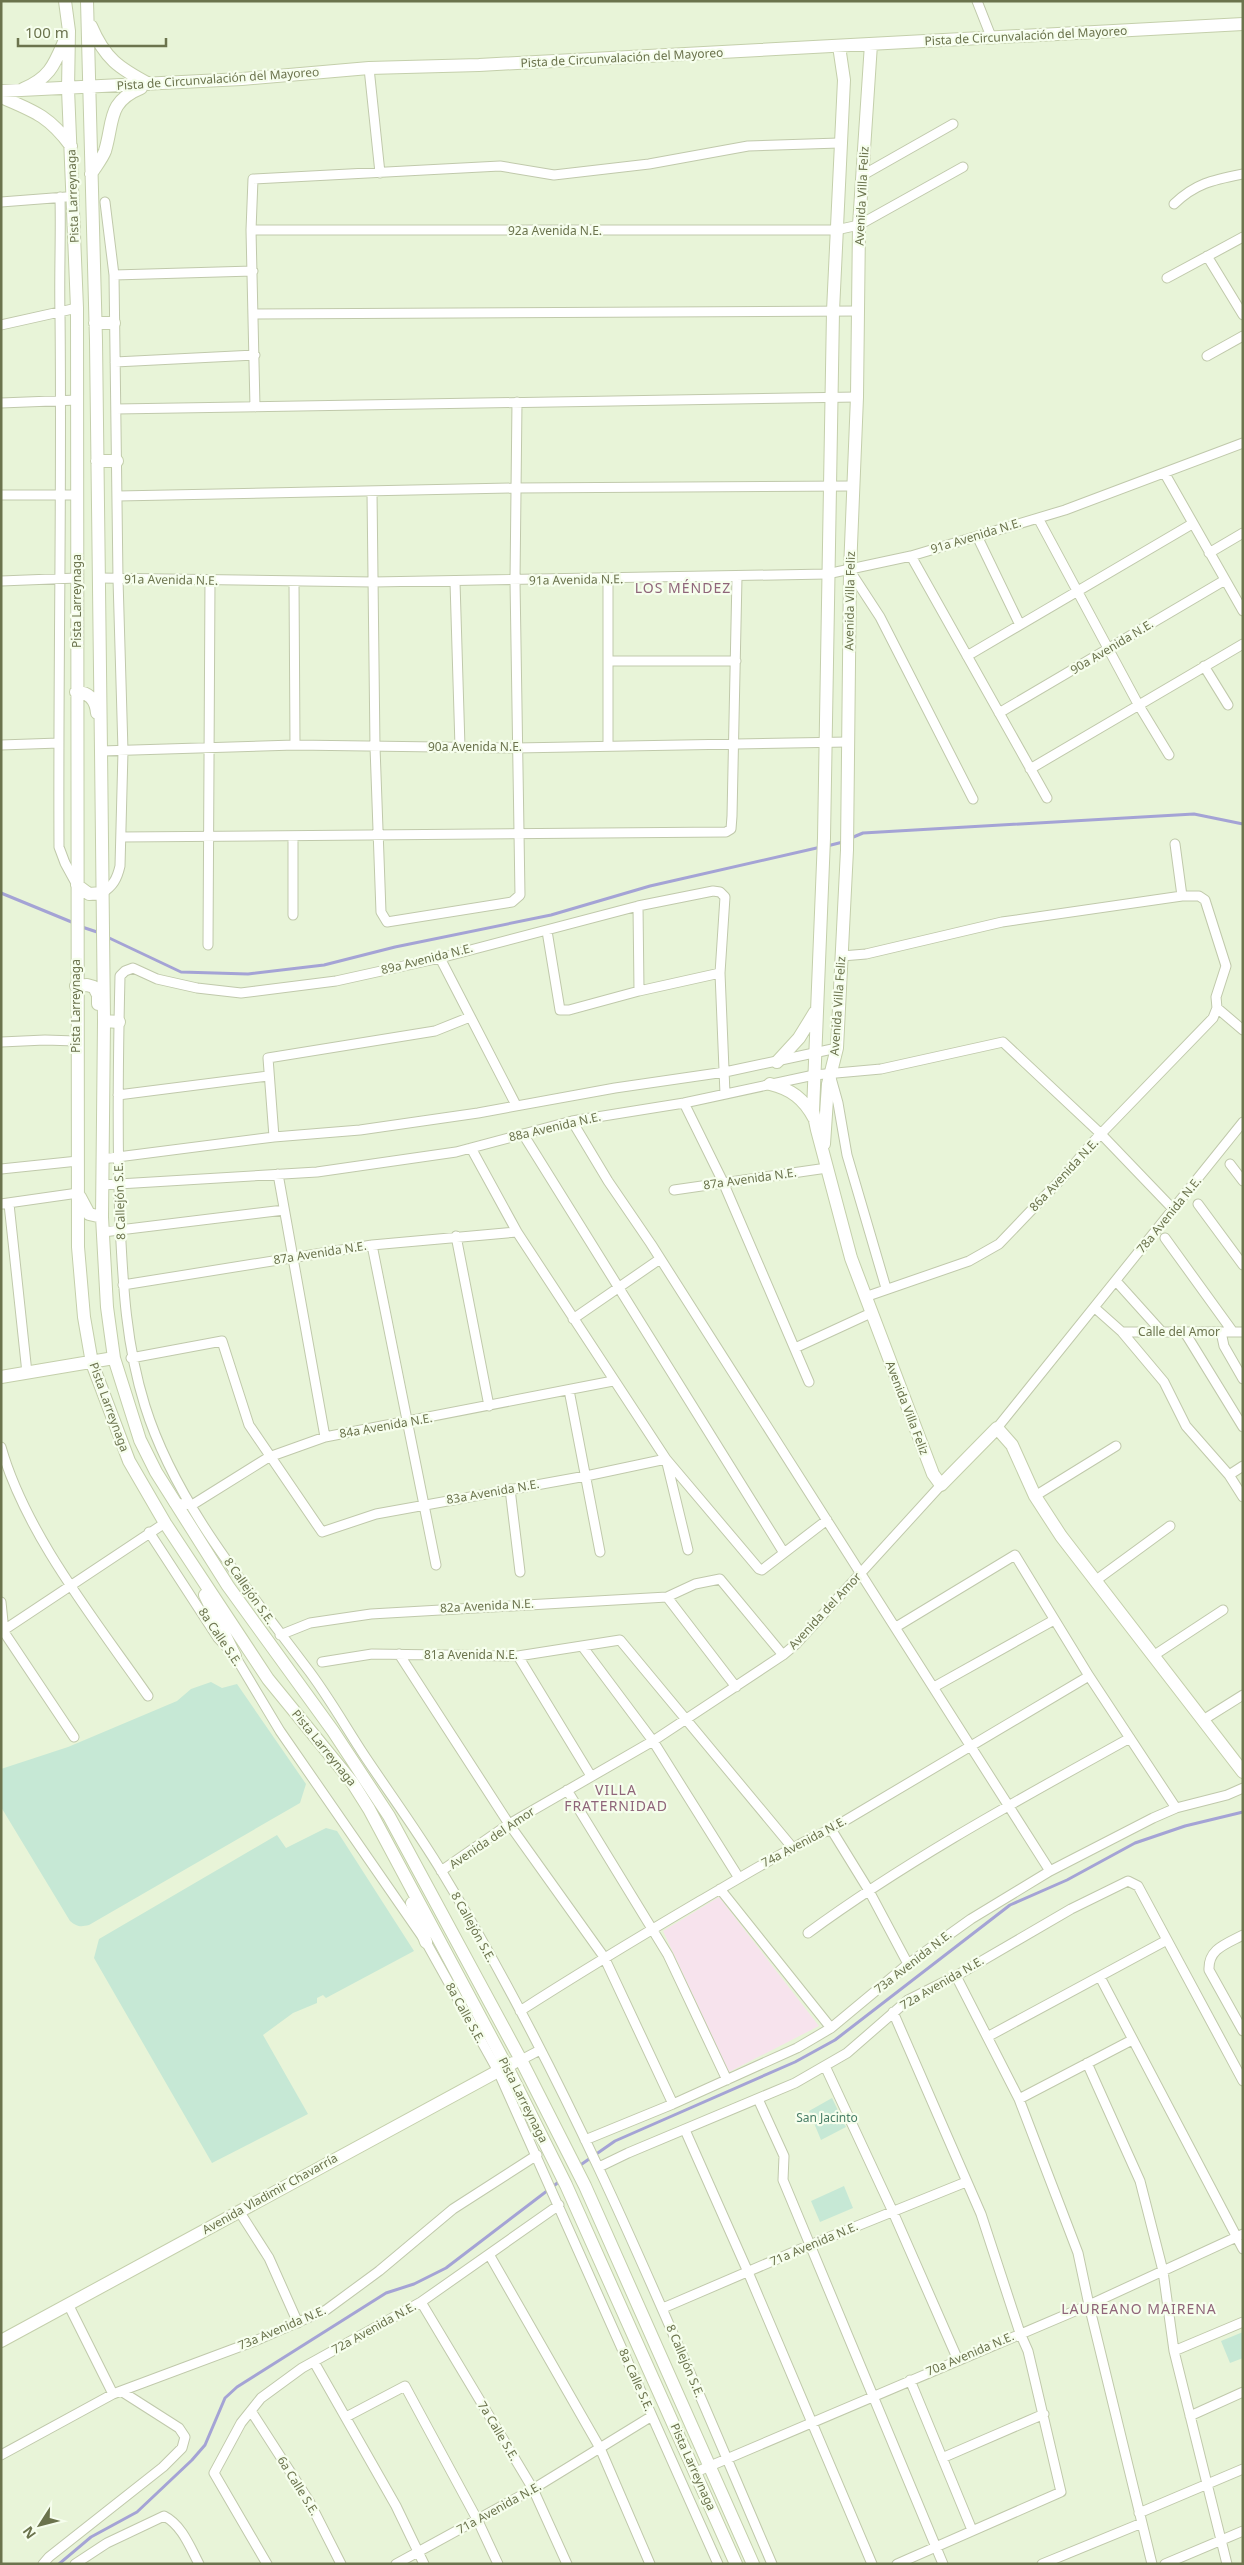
<svg xmlns="http://www.w3.org/2000/svg" width="1244" height="2565" viewBox="0 0 1244 2565" font-family="'Noto Sans',sans-serif">
<style>
.residential{fill:#e8f4d8}
.education{fill:#f7e3ed}
.green{fill:#c6e8d5}
.lines{fill:none;stroke-linecap:round;stroke-linejoin:round}
.stream{stroke:#a4a3d5;stroke-width:3}
.street-casing{stroke:#c0c9ab;stroke-width:11}
.secondary-casing{stroke:#c4cfab;stroke-width:14}
.street{stroke:#fff;stroke-width:9}
.secondary{stroke:#fff;stroke-width:12}
.labels{text-anchor:middle;stroke-width:4.5;stroke-linejoin:round;paint-order:stroke}
.street-label{font-size:12px;fill:#6b734d;stroke:#f6feed}
.park-label{font-size:12px;fill:#487e66;stroke:#f6feed}
.neighbourhood-label{font-size:14px;letter-spacing:1px;fill:#8f6579;stroke:#f6feed}
</style>
<rect width="100%" height="100%" fill="#f1fbe7"/>
<!-- residential -->
<path class="residential" d="M1 1H1243V2564H1Z"/>
<!-- education -->
<path class="education" d="M719 1897 819 2026 729 2072 663 1931Z"/>
<!-- green -->
<path class="green" d="M211 1682 222 1688 237 1684 306 1784 300 1803 89 1925C81 1927 77 1927 70 1921L1 1807V1769L68 1747 177 1701 191 1689Z
M326 1828 337 1831 414 1951 326 1998 323 1995 317 1998V2003L293 2013 263 2035 308 2114 212 2163 94 1958 99 1939 277 1835 286 1848Z
M832 2098 846 2127 821 2140 809 2111Z
M844 2186 853 2208 820 2222 811 2201Z
M1243 2332V2358L1230 2363 1221 2341Z"/>
<g class="lines">
<!-- stream -->
<path class="stream" d="M851 838 863 833 1194 814 1243 824
M827 846 843 842
M1 893 74 923
M82 927 100 933
M105 936 181 972 248 974 324 965 395 947 551 915 650 886 821 847
M579 2166 615 2141 795 2062 835 2040 1010 1905 1067 1880 1135 1843 1185 1826 1243 1812
M59 2564 91 2537 137 2512 192 2460 205 2445 225 2398 237 2387 386 2293 414 2284 446 2268 560 2181"/>
<!-- street casing -->
<g class="street-casing">
<path id="street" d="M977 1 992 39
M369 68 380 173
M863 175 953 124
M60 197C61 236 59 275 60 314 62 492 58 669 59 847L65 863 77 885
M1 202 66 197
M1174 204C1196 183 1213 180 1243 174
M251 230H836L859 225 963 167
M1207 256 1243 315
M114 275 253 271
M1167 278 1243 237
M255 314 859 311
M1 325 77 308
M1207 356 1243 336
M115 362 255 355
M1 403 77 400
M255 407 251 230 253 179 500 166 554 175 649 164 748 146 839 143
M116 409 857 397
M1165 474 1243 611
M372 492 375 747 381 912 387 922 512 902 520 895 515 581 517 402
M1 495H76
M118 496 516 488 852 486
M1038 518 1138 704 1169 755
M977 536 1020 625
M1209 553 1243 533
M911 556 1047 798
M850 571 880 617 973 799
M99 578 373 582 827 574 911 556 1065 510 1243 443
M1 581 77 578
M294 581 295 745
M455 582 460 747
M967 656 1192 524
M609 661H736
M1204 666 1228 705
M999 713 1225 580
M1 745 59 743
M608 746V579
M101 751 295 745 516 748 848 742
M1030 769 1243 644
M121 837 726 832 731 829 732 816 737 577
M1175 844 1182 896
M102 893C113 886 117 879 120 866L123 751 118 579 114 275 105 202
M638 906 639 991
M293 915V836
M547 931 560 1010H569L639 991 720 973
M208 945 210 580
M842 956 866 954 1002 922 1182 896H1199L1205 900 1226 966 1216 997 1217 1008 1213 1018 1092 1143 1066 1174 999 1244 969 1261 865 1297
M440 958 516 1105
M1217 1008 1243 1030
M1 1042 45 1040 76 1041
M831 1078 838 1103 847 1155 886 1288
M725 1094 720 973 725 897 720 892 713 891 638 906 440 958 336 981 241 993 197 988 157 979 133 968 125 971 120 976C118 1059 117 1141 120 1223 123 1286 126 1345 145 1406 175 1502 246 1587 306 1667 327 1694 345 1726 364 1755 390 1794 418 1832 442 1872 575 2091 671 2329 772 2564
M118 1095 268 1076
M684 1103 723 1182 809 1382
M572 1121 608 1181 651 1244 1050 1871
M523 1134 784 1553
M274 1137 268 1058 435 1031 470 1017
M102 1159 274 1137 360 1130 478 1113 615 1088 725 1072 837 1048
M1230 1164 1243 1181
M1 1169 78 1161
M278 1174 325 1437
M102 1185 317 1172 456 1152 572 1121 684 1103 814 1075 881 1069 1003 1042 1101 1134 1173 1209
M674 1190 827 1168
M1 1204 78 1193
M9 1204 27 1373
M1198 1204 1243 1265
M103 1232 284 1210
M456 1236 489 1406
M1165 1238 1233 1332
M372 1245 436 1565
M1116 1281 1161 1331
M123 1285 372 1245 517 1232
M1095 1308 1122 1332H1243
M573 1319 660 1259
M1184 1331 1243 1427
M1122 1332 1164 1382 1186 1426 1229 1475 1243 1497
M1221 1332 1224 1346 1243 1379
M795 1348 871 1313
M131 1358 222 1341 249 1425 322 1532 376 1514 586 1476 666 1459 517 1232 471 1148
M569 1390 600 1552
M997 1428 1243 1122
M1 1447C26 1535 96 1621 148 1696
M1229 1475 1243 1466
M510 1489 520 1572
M1035 1496 1116 1446
M174 1503 192 1505 269 1457 325 1437 613 1381
M149 1532 218 1638 235 1656 280 1731 426 1942 498 2071 718 2564
M688 1550 666 1459 759 1569 762 1570 827 1520
M1095 1581 1170 1526
M667 1597 736 1687
M1 1602 4 1632 74 1737
M896 1627 1015 1555 1089 1676 1176 1808
M1 1632 165 1523
M280 1635 310 1623 371 1614 667 1597 695 1584 720 1579 783 1655
M582 1646 653 1741 739 1878
M399 1654 509 1824 604 1957 673 2104
M518 1656 591 1776
M1153 1656 1223 1610
M322 1662 372 1654 518 1656 620 1640 792 1847
M934 1687 1054 1620
M1203 1720 1243 1695
M567 1790 668 1955 727 2080
M831 1829 868 1889 908 1964
M441 1871 509 1824 653 1741 783 1655 796 1644 941 1485
M720 1889 831 2028
M808 1933C909 1859 1020 1799 1130 1738
M1243 1935C1226 1944 1208 1949 1209 1970L1243 2031
M956 1976 1019 2099 1078 2253 1089 2305 1152 2564
M1100 1977 1243 2249
M520 2011C579 1973 639 1937 700 1901 743 1876 785 1850 831 1829L1089 1676
M893 2012 981 2214 1020 2333 1028 2351 1061 2492 897 2564
M989 2036 1167 1940
M521 2060 540 2050
M1087 2063 1140 2181 1163 2271 1174 2351 1227 2564
M825 2066 893 2212 958 2360
M758 2099 784 2156 783 2180 943 2564
M1019 2099 1132 2040
M685 2130 748 2272 872 2564
M585 2140 673 2104 797 2048 831 2028 908 1964 971 1919 1050 1871 1153 1818 1176 1808 1227 1795 1243 1788
M599 2167 628 2153 795 2083 847 2053 908 2000 956 1976 1071 1909 1128 1881 1138 1886 1243 2081
M239 2211 269 2258 298 2323
M490 2256 600 2448 650 2564
M421 2302 533 2489 567 2564
M68 2304 113 2394
M663 2308 810 2245 966 2182
M1174 2351 1243 2322
M314 2362 396 2506 424 2564
M910 2380 972 2530
M251 2411 309 2501 341 2564
M1190 2416 1243 2392
M346 2417 405 2386 478 2521 498 2564
M1 2455 113 2394 255 2341 326 2310 379 2271 453 2209 537 2155
M942 2458 1044 2414
M696 2472 1089 2305 1243 2234
M1139 2513 1243 2469
M43 2564 49 2557 163 2467 182 2448 185 2437 179 2428 121 2391
M75 2564 107 2543 164 2516C182 2525 190 2547 199 2564
M267 2564 214 2473 241 2423 261 2398 302 2368 421 2302 559 2205
M396 2564 533 2489 652 2416
M1042 2564 1142 2523
M1165 2564 1243 2531"/>
</g>
<!-- secondary casing -->
<g class="secondary-casing">
<path id="secondary" d="M65 1 69 31 68 89 77 308 78 1247 84 1317 92 1363 129 1461 165 1523 268 1679 352 1782 369 1809 507 2067 566 2185 736 2564
M87 1 96 341 101 751 104 1021 102 1217 107 1307 114 1358 140 1440 156 1472 228 1586 333 1731 389 1816 521 2060 585 2186 753 2564
M91 26C105 59 119 68 149 84
M839 46 844 80 833 311 824 838 813 1111 817 1130 851 1258 933 1474 941 1485 997 1428 1012 1445 1035 1496 1061 1536 1243 1772
M23 89C52 77 55 62 67 35
M1 91 242 79 369 68 479 65 1243 24
M1 97C34 111 49 116 71 146
M91 174C95 167 102 159 105 151 114 121 107 102 141 88
M95 323H114
M97 461H117
M76 692C89 692 96 700 97 713
M77 885 89 894 102 893
M76 986 87 985 94 987 98 995V1004
M104 1021 119 1022
M777 1062 799 1038 815 1012
M770 1084C791 1089 804 1099 814 1118
M824 1144 828 1084 837 1048 847 850 850 570 857 397 859 225 871 44
M80 1197 89 1214 102 1217
M1 1377 114 1358
M205 1595 235 1656
M412 1903 426 1942
M1 2341 513 2063"/>
</g>
<!-- street -->
<use href="#street" class="street"/>
<!-- secondary -->
<use href="#secondary" class="secondary"/>
</g>
<g class="labels">
<!-- street labels -->
<g class="street-label">
<text transform="translate(1026 36) rotate(-3)" y="4">Pista de Circunvalación del Mayoreo</text>
<text transform="translate(622 58) rotate(-3)" y="4">Pista de Circunvalación del Mayoreo</text>
<text transform="translate(218 79) rotate(-4)" y="4">Pista de Circunvalación del Mayoreo</text>
<text transform="translate(73 196) rotate(-92)" y="4">Pista Larreynaga</text>
<text transform="translate(862 196) rotate(-87)" y="4">Avenida Villa Feliz</text>
<text x="555" y="235">92a Avenida N.E.</text>
<text transform="translate(976 536) rotate(-17)" y="4">91a Avenida N.E.</text>
<text transform="translate(171 580) rotate(1)" y="4">91a Avenida N.E.</text>
<text transform="translate(576 580) rotate(-1)" y="4">91a Avenida N.E.</text>
<text transform="translate(77 601) rotate(-90)" y="4">Pista Larreynaga</text>
<text transform="translate(850 601) rotate(-89)" y="4">Avenida Villa Feliz</text>
<text transform="translate(1112 647) rotate(-31)" y="4">90a Avenida N.E.</text>
<text x="475" y="751">90a Avenida N.E.</text>
<text transform="translate(427 959) rotate(-14)" y="4">89a Avenida N.E.</text>
<text transform="translate(76 1006) rotate(-90)" y="4">Pista Larreynaga</text>
<text transform="translate(838 1006) rotate(-86)" y="4">Avenida Villa Feliz</text>
<text transform="translate(555 1127) rotate(-13)" y="4">88a Avenida N.E.</text>
<text transform="translate(1064 1175) rotate(-47)" y="4">86a Avenida N.E.</text>
<text transform="translate(750 1179) rotate(-8)" y="4">87a Avenida N.E.</text>
<text transform="translate(120 1201) rotate(-92)" y="4">8 Callejón S.E.</text>
<text transform="translate(1169 1215) rotate(-51)" y="4">78a Avenida N.E.</text>
<text transform="translate(320 1253) rotate(-9)" y="4">87a Avenida N.E.</text>
<text x="1179" y="1336">Calle del Amor</text>
<text transform="translate(109 1407) rotate(70)" y="4">Pista Larreynaga</text>
<text transform="translate(907 1408) rotate(69)" y="4">Avenida Villa Feliz</text>
<text transform="translate(386 1426) rotate(-10)" y="4">84a Avenida N.E.</text>
<text transform="translate(493 1492) rotate(-10)" y="4">83a Avenida N.E.</text>
<text transform="translate(249 1591) rotate(55)" y="4">8 Callejón S.E.</text>
<text transform="translate(487 1606) rotate(-3)" y="4">82a Avenida N.E.</text>
<text transform="translate(825 1611) rotate(-47)" y="4">Avenida del Amor</text>
<text transform="translate(220 1637) rotate(56)" y="4">8a Calle S.E.</text>
<text x="471" y="1659">81a Avenida N.E.</text>
<text transform="translate(324 1748) rotate(51)" y="4">Pista Larreynaga</text>
<text transform="translate(492 1838) rotate(-34)" y="4">Avenida del Amor</text>
<text transform="translate(804 1842) rotate(-28)" y="4">74a Avenida N.E.</text>
<text transform="translate(473 1927) rotate(61)" y="4">8 Callejón S.E.</text>
<text transform="translate(913 1962) rotate(-38)" y="4">73a Avenida N.E.</text>
<text transform="translate(942 1983) rotate(-30)" y="4">72a Avenida N.E.</text>
<text transform="translate(465 2013) rotate(61)" y="4">8a Calle S.E.</text>
<text transform="translate(523 2100) rotate(63)" y="4">Pista Larreynaga</text>
<text transform="translate(270 2194) rotate(-29)" y="4">Avenida Vladimir Chavarría</text>
<text transform="translate(814 2244) rotate(-23)" y="4">71a Avenida N.E.</text>
<text transform="translate(282 2328) rotate(-23)" y="4">73a Avenida N.E.</text>
<text transform="translate(374 2328) rotate(-29)" y="4">72a Avenida N.E.</text>
<text transform="translate(970 2354) rotate(-23)" y="4">70a Avenida N.E.</text>
<text transform="translate(685 2361) rotate(67)" y="4">8 Callejón S.E.</text>
<text transform="translate(636 2380) rotate(66)" y="4">8a Calle S.E.</text>
<text transform="translate(498 2431) rotate(59)" y="4">7a Calle S.E.</text>
<text transform="translate(693 2467) rotate(66)" y="4">Pista Larreynaga</text>
<text transform="translate(298 2486) rotate(58)" y="4">6a Calle S.E.</text>
<text transform="translate(499 2508) rotate(-29)" y="4">71a Avenida N.E.</text>
</g>
<!-- park labels -->
<g class="park-label">
<text x="827" y="2122">San Jacinto</text>
</g>
<!-- neighbourhood labels -->
<g class="neighbourhood-label">
<text x="683" y="593">LOS MÉNDEZ</text>
<text x="616" y="1795">VILLA<tspan x="616" dy="16">FRATERNIDAD</tspan></text>
<text x="1139" y="2314">LAUREANO MAIRENA</text>
</g>
</g>
<!-- border -->
<rect width="1244" height="2565" fill="none" stroke="#6b734d" stroke-width="5"/>
<!-- north arrow -->
<g transform="translate(40 2525) rotate(234)" stroke="#f6feed" stroke-width="4" paint-order="stroke">
<path d="M0-4L9 19L0 12L-9 19Z" fill="#6b734d"/>
<text y="-8" font-size="14" font-weight="bold" text-anchor="middle" fill="#6b734d">N</text>
</g>
<!-- scale -->
<path d="M18 38v8h148v-8" fill="none" stroke="#6b734d" stroke-width="2.5"/>
<text x="25" y="38" font-size="15" fill="#6b734d" stroke="#f6feed" stroke-width="4" paint-order="stroke">100 m</text>
</svg>
